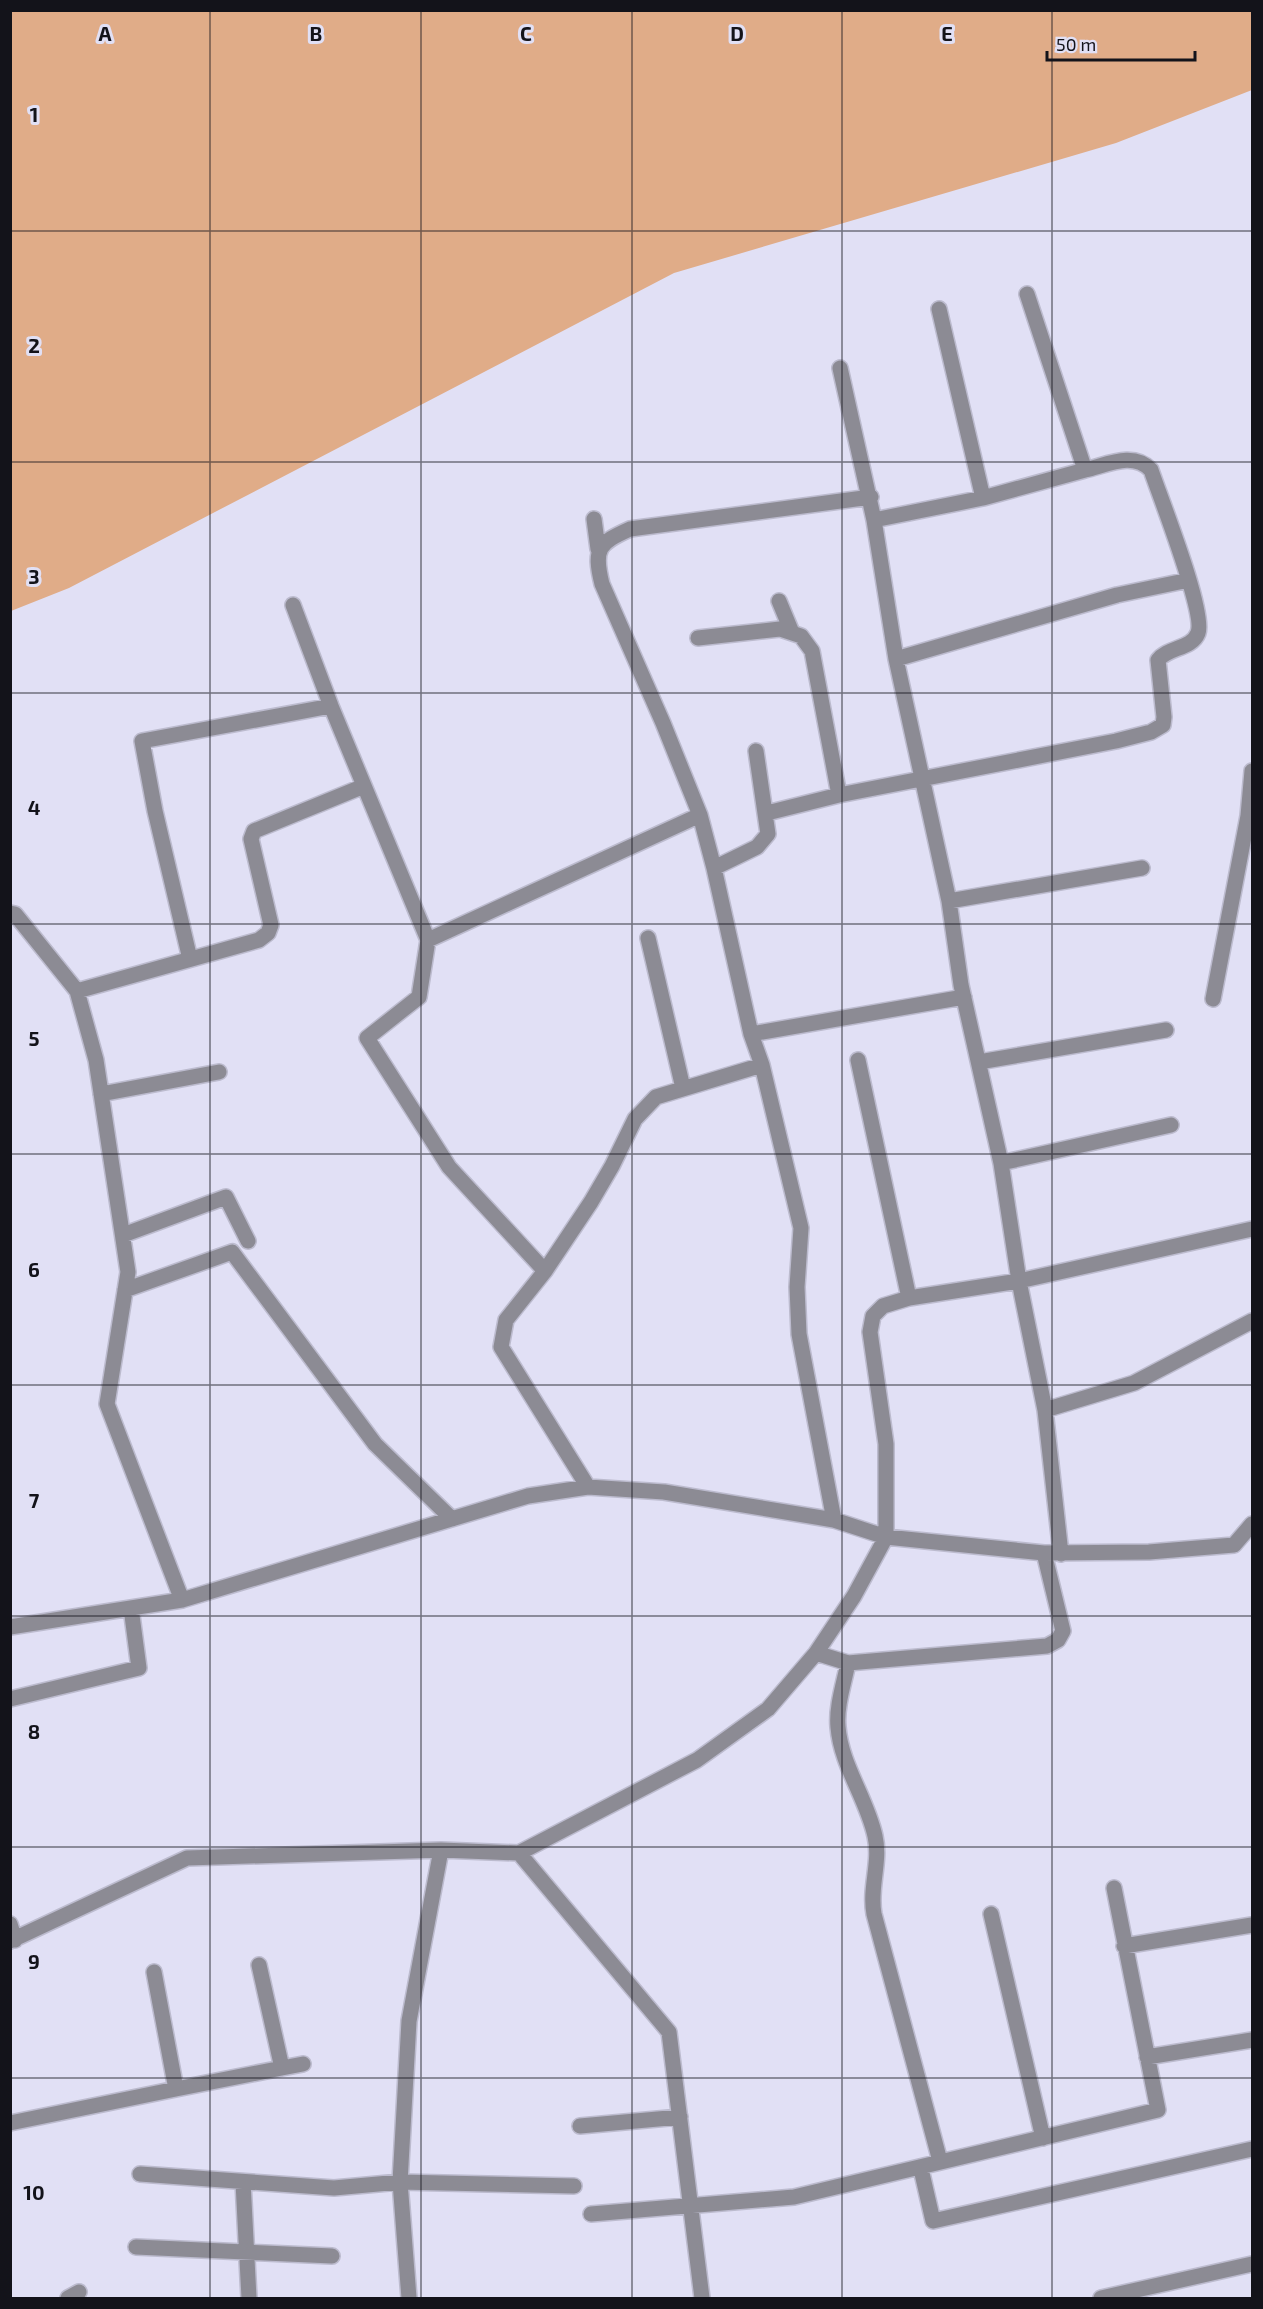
<svg xmlns="http://www.w3.org/2000/svg" width="1263" height="2309" viewBox="0 0 1263 2309" font-family="'Exo 2',sans-serif">
<style>
.green{fill:#e0ac88}
.lines{fill:none;stroke-linecap:round;stroke-linejoin:round}
.street-casing{stroke:#bcbbce;stroke-width:18}
.street{stroke:#8c8b94;stroke-width:15}
.grid{fill:none;stroke:#13131a;stroke-width:1.5;stroke-opacity:0.55}
.grid-label{font-size:20px;text-anchor:middle;font-weight:bold;fill:#13131a;stroke:#e1e0f5;stroke-width:6;stroke-linejoin:round;paint-order:stroke}
</style>
<rect width="100%" height="100%" fill="#e1e0f5"/>
<!-- green -->
<path class="green" d="M11 10 1252 11V90L1116 143 674 273 69 588 11 611Z"/>
<g class="lines">
<!-- street casing -->
<g class="street-casing">
<path id="street" d="M939 309 983 498
M840 368 874 520 983 498 1085 470 1027 294
M594 519 598 549
M874 520 896 659
M779 601 791 630
M293 605 331 706 428 940
M698 638 780 629 801 636 812 651 839 795
M767 813 839 795 1116 741 1151 732 1163 725 1164 717 1158 660C1168 647 1192 649 1198 633 1206 613 1160 497 1151 470 1133 451 1107 465 1085 470
M714 868 757 847 768 834 756 751
M949 901 1142 868
M10 913 15 914 77 991 96 1060 128 1272 107 1404 182 1600
M648 938 683 1088
M190 959 155 811 142 741 331 706
M77 991 259 940 268 933 271 925 251 839 254 831 364 786
M1213 999 1248 816 1252 771
M751 1034 964 997
M858 1060 909 1298
M979 1062 1166 1030
M101 1094 219 1072
M1001 1163 1171 1125
M123 1235 226 1197 248 1241
M545 1271 449 1167 367 1038 419 997 428 940 700 815
M125 1290 232 1252 375 1444 452 1519
M1045 1410 1134 1383 1252 1321
M588 1487 501 1347 506 1320 545 1271 591 1202 612 1166 635 1119 656 1097 762 1065
M834 1520 799 1334 797 1287 801 1228 762 1065 751 1034 714 868 700 815 663 723 602 584C593 548 599 543 630 529L871 497
M1061 1554 1045 1410 1019 1281 1001 1163 961 985 949 901 896 659 1117 595 1189 580
M10 1627 182 1600 528 1496 588 1487 664 1492 834 1520 886 1537 1044 1553 1149 1552 1234 1545 1252 1524
M816 1653 848 1663 1047 1646 1058 1640 1063 1631 1044 1553
M848 1663C844 1683 836 1707 838 1727 841 1765 867 1799 875 1836 881 1862 869 1888 874 1914L940 2161
M10 1699 139 1668 131 1608
M991 1914 1043 2138
M10 1924 15 1940
M10 1941 187 1858 441 1850 519 1853
M1124 1946 1252 1925
M154 1972 176 2089 282 2068 259 1965
M1147 2057 1252 2040
M282 2068 303 2064
M10 2123 176 2089
M580 2126 680 2117
M921 2169 933 2221 1252 2149
M140 2174 334 2188 400 2182 574 2186
M243 2182 249 2298
M591 2214 794 2197 1158 2110 1114 1888
M136 2247 332 2256
M68 2298 79 2292
M409 2298 400 2182 409 2021 441 1850
M702 2298 669 2032 519 1853 697 1760 768 1709 816 1653 854 1596 886 1537V1444L870 1332 873 1316 883 1306 909 1298 1019 1281 1252 1229
M1101 2298 1252 2264"/>
</g>
<!-- street -->
<use href="#street" class="street"/>
</g>
<!-- grid -->
<path class="grid" d="M210 10V2298M421 10V2298M632 10V2298M842 10V2298M1052 10V2298M10 231H1252M10 462H1252M10 693H1252M10 924H1252M10 1154H1252M10 1385H1252M10 1616H1252M10 1847H1252M10 2078H1252"/>
<g class="grid-label">
<text x="105" y="41">A</text>
<text x="316" y="41">B</text>
<text x="526" y="41">C</text>
<text x="737" y="41">D</text>
<text x="947" y="41">E</text>
<text x="34" y="122">1</text>
<text x="34" y="353">2</text>
<text x="34" y="584">3</text>
<text x="34" y="815">4</text>
<text x="34" y="1046">5</text>
<text x="34" y="1277">6</text>
<text x="34" y="1508">7</text>
<text x="34" y="1739">8</text>
<text x="34" y="1969">9</text>
<text x="34" y="2200">10</text>
</g>
<!-- border -->
<rect width="1263" height="2309" fill="none" stroke="#13131a" stroke-width="24"/>
<!-- scale -->
<path d="M1047 51v9h148v-9" fill="none" stroke="#13131a" stroke-width="3"/>
<text x="1056" y="51" font-size="18" fill="#13131a" stroke="#e1e0f5" stroke-width="4.5" paint-order="stroke">50 m</text>
</svg>
